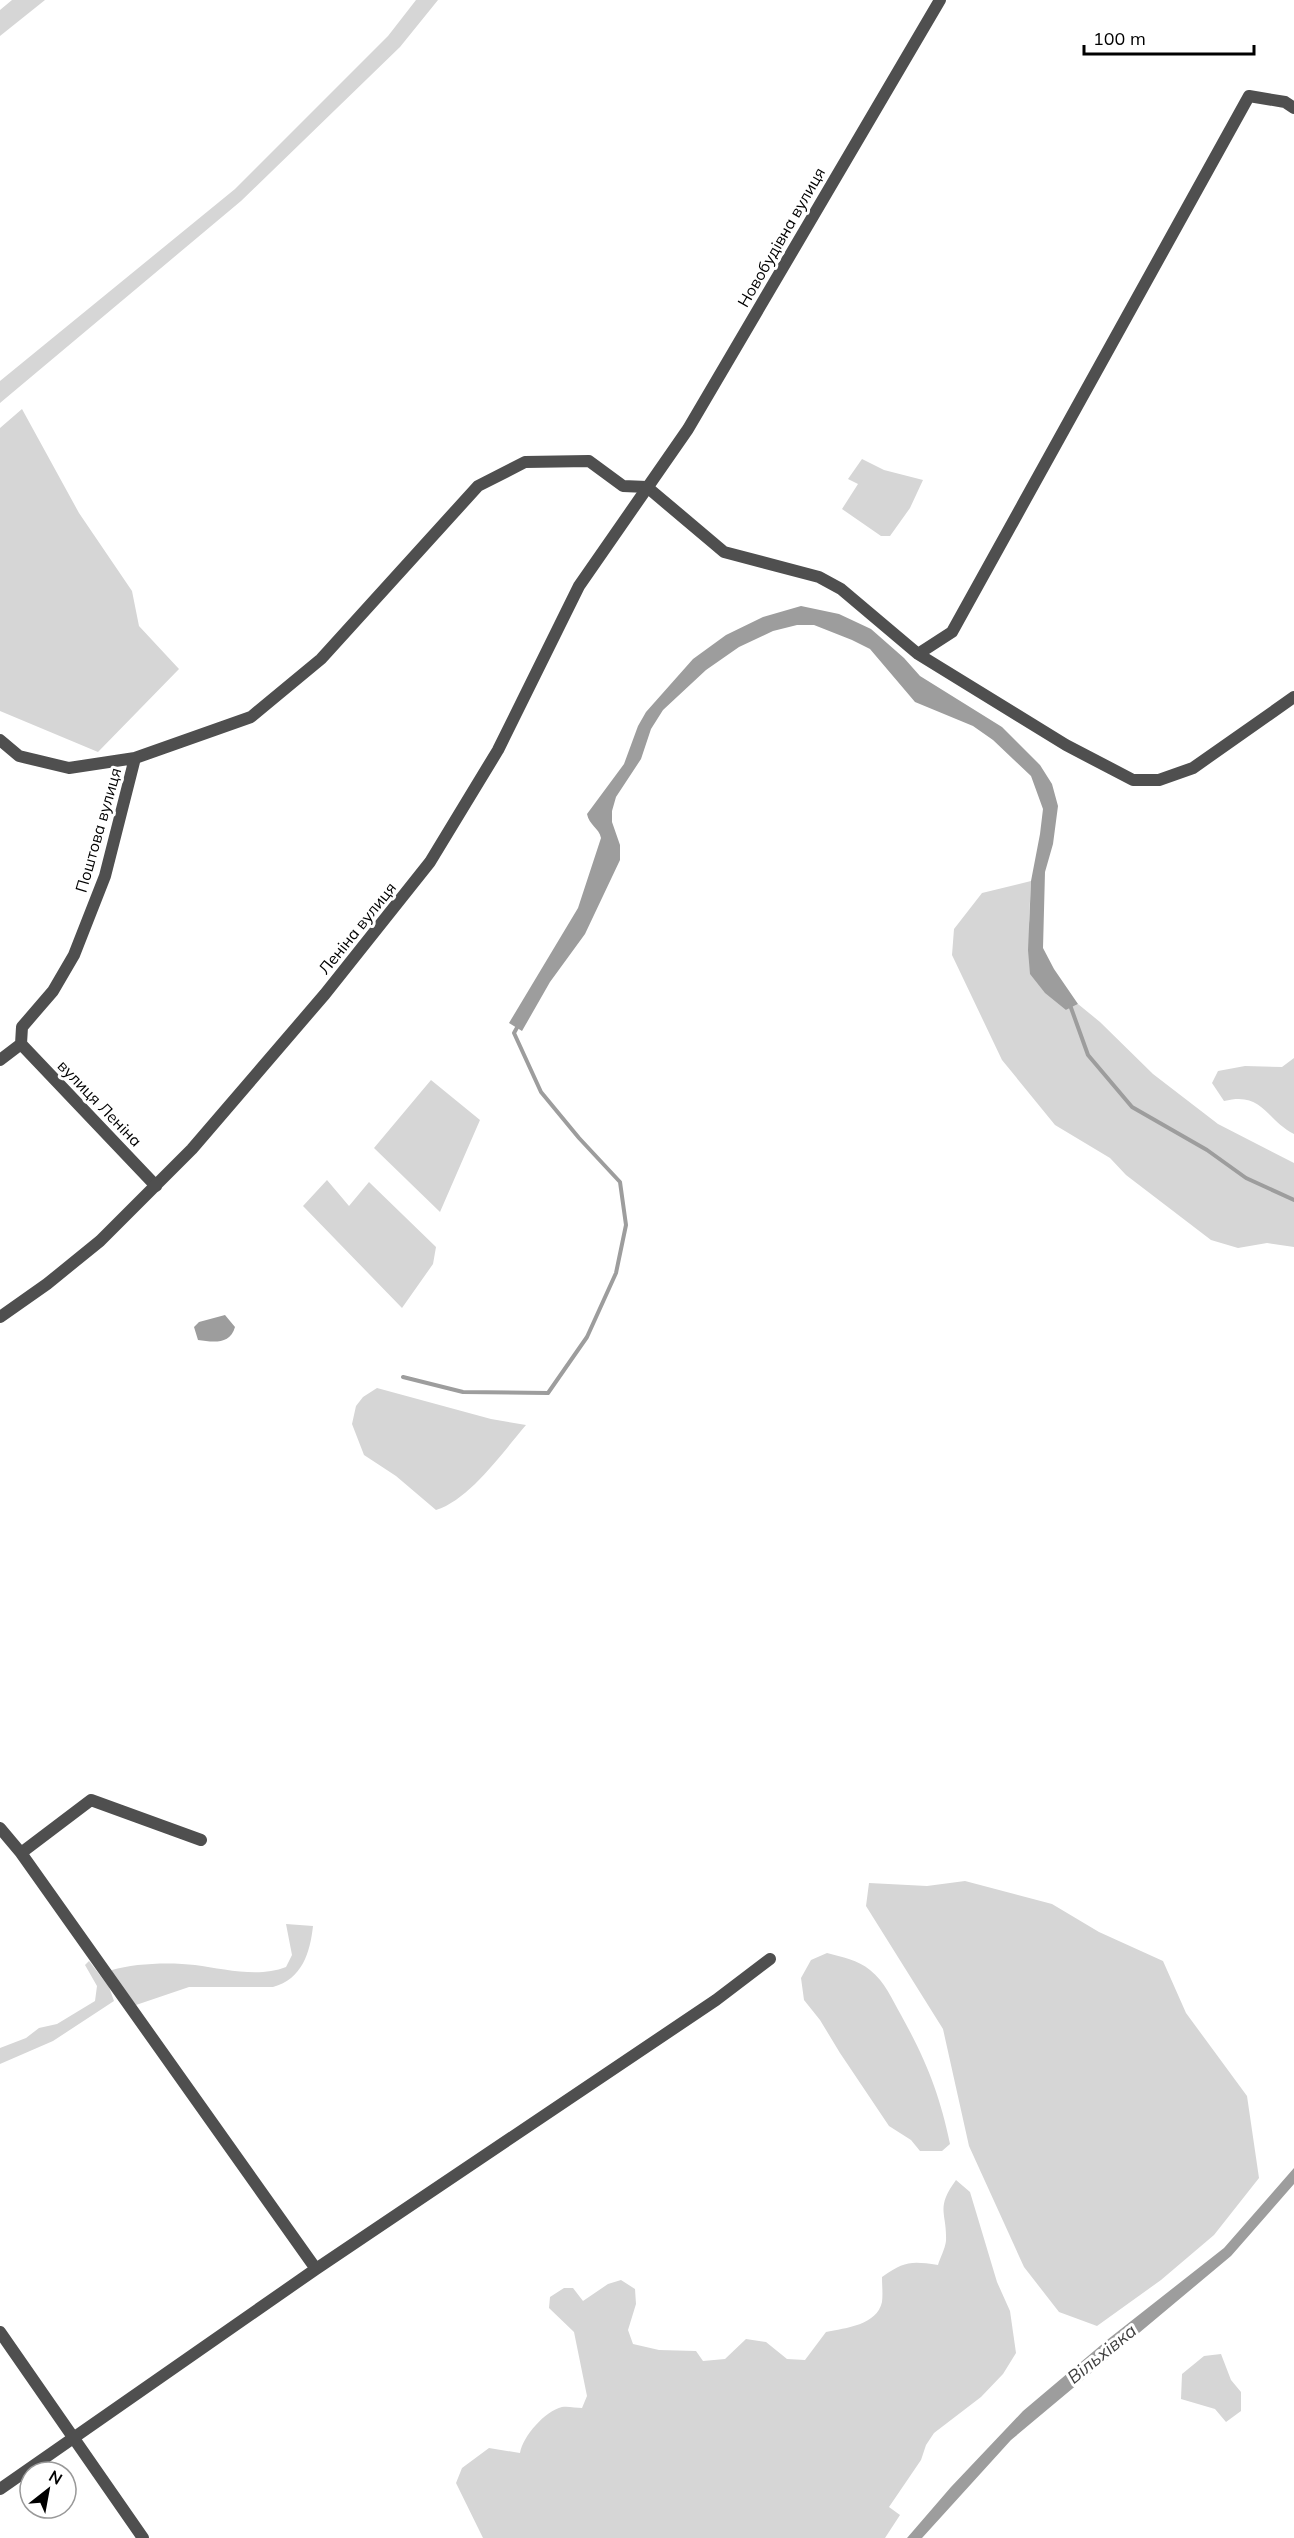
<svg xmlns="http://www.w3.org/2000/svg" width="1294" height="2538" viewBox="0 0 1294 2538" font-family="Mulish,sans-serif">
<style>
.green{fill:#d6d6d6}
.water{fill:#9d9d9d}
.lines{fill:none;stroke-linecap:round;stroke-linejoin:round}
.stream{stroke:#9d9d9d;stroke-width:4}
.minor{stroke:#4f4f4f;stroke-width:12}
.tertiary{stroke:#4f4f4f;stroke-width:12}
.labels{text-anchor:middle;stroke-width:6;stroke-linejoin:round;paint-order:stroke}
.street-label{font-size:16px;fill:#000;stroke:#fff}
.water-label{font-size:18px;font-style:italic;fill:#3e3e3e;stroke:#fff}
</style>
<rect width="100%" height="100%" fill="#fff"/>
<!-- green -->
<path class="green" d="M12 0H45L0 36V10Z
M416 0H438L400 47 241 201 0 403V381L235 189 388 36Z
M22 409 79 513 132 591 139 626 179 669 98 752 0 711V428Z
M862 459 884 470 923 480 910 508 890 536H881L842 509 858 484 848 479Z
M1031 881 1029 921 1066 1010 1078 1004 1100 1022 1153 1074 1218 1124 1294 1163V1247L1267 1243 1238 1248 1211 1240 1126 1175 1110 1158 1055 1125 1002 1060 952 955 954 929 982 893Z
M1294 1058V1134C1265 1119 1263 1091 1224 1101L1212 1083 1218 1071 1245 1066 1282 1067Z
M431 1080 480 1120 440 1212 374 1148Z
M327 1180 349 1206 369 1182 436 1247 433 1264 402 1308 303 1206Z
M377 1388 491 1419 526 1425C502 1453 470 1499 436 1510L396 1476 364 1455 352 1424 356 1406 363 1397Z
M965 1881 1052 1904 1099 1932 1163 1961 1186 2013 1247 2096 1259 2178 1214 2235 1161 2280 1097 2326 1059 2312 1024 2267 969 2146 943 2029 866 1906 869 1883 927 1886Z
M286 1924 313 1926C310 1953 302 1979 273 1987H189L136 2005 112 1974V1970C134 1963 172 1962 195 1965 224 1969 259 1978 286 1967L292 1955Z
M827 1953C842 1957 858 1960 870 1970 885 1982 892 1999 901 2015 926 2060 940 2095 950 2144L942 2151H920L911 2140 889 2126 840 2053 820 2020 804 2000 801 1978 811 1960Z
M89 1961 109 1987 114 2001 53 2041 0 2064V2048L26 2038 39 2028 57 2024 95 2001 97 1986 85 1965Z
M956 2180 970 2192 997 2282 1010 2311 1016 2353 1003 2374 981 2397 934 2433 926 2445 921 2460 889 2507 900 2515 885 2538H483L456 2483 462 2468 489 2448 520 2453C523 2436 545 2411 562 2407 568 2406 576 2408 582 2408L587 2396 574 2332 549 2308 550 2297 564 2288H573L583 2301 608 2284 621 2280 635 2289 636 2304 628 2330 633 2344 659 2350 696 2351 703 2361 725 2359 746 2339 766 2342 787 2359 805 2360 826 2332C846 2328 877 2325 882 2302 883 2294 882 2285 882 2277 905 2261 911 2261 938 2265 940 2258 945 2249 946 2241 947 2212 935 2209 956 2180Z
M1221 2354 1231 2380 1241 2392V2411L1226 2422 1215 2409 1181 2399 1182 2374 1204 2356Z"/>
<!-- water -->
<path class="water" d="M801 606 839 614 871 629 904 658 920 676 1002 727 1040 765 1052 784 1058 806 1053 844 1045 872 1043 948 1054 969 1078 1004 1066 1010 1045 993 1030 974 1028 950 1031 881 1040 834 1043 809 1031 776 993 740 973 726 915 702 870 649 852 640 814 625H797L773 631 739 647 706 670 663 710 651 729 641 759 616 797 612 811V822L620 845V860L585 934 550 982 522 1031 509 1023 578 908 601 838C599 828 589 825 587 814L624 764 638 726 646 712 693 659 726 635 763 617Z
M225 1315 235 1327C230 1345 213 1342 198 1340L194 1327 199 1322Z
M1294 2168V2184L1231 2256 1011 2440 922 2538H907L951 2487 1023 2411 1107 2340 1224 2248Z"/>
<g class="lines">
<!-- stream -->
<path class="stream" d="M1070 1005 1088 1055 1132 1107 1207 1150 1246 1178 1294 1200
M403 1377 463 1392 548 1393 587 1337 616 1273 626 1225 620 1182 579 1138 541 1092 514 1033 519 1024"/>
<!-- minor -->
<path class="minor" d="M918 654 952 632 1249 96 1285 102 1294 108
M0 740 19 756 69 768 135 758 251 717 321 659 478 486 525 462 589 461 623 486 647 487 724 552 819 577 841 589 918 654 1066 745 1133 780H1159L1193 768 1294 697
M21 1044 156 1186
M0 1060 21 1044 22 1027 53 991 74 955 105 876 135 758
M0 1828 21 1853 316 2269
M21 1853 91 1800 201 1840
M0 2332 143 2538
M0 2489 316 2269 716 2000 770 1959"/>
<!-- tertiary -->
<path class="tertiary" d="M0 1317 47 1284 100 1241 192 1149 325 994 430 862 498 750 579 586 688 429 940 0"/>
</g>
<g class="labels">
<!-- street labels -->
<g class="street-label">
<text transform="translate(781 237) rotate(-60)" y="6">Новобудівна вулиця</text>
<text transform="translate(98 830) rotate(-74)" y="6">Поштова вулиця</text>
<text transform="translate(357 928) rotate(-51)" y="6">Леніна вулиця</text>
<text transform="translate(100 1103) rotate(46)" y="6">вулиця Леніна</text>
</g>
<!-- water labels -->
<g class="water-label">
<text transform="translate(1102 2354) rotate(-39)" y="6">Вільхівка</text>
</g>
</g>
<!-- north arrow -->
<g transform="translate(48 2490) rotate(31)"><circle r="28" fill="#ffffff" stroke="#999999" stroke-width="1.5"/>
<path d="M0-4.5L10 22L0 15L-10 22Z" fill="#000000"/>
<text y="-9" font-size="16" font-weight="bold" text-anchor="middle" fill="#000000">N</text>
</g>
<!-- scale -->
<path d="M1084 45v9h170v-9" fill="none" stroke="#000000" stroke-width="3"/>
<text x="1093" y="45" font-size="18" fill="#000000" stroke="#ffffff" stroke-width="4.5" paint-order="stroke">100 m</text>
</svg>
